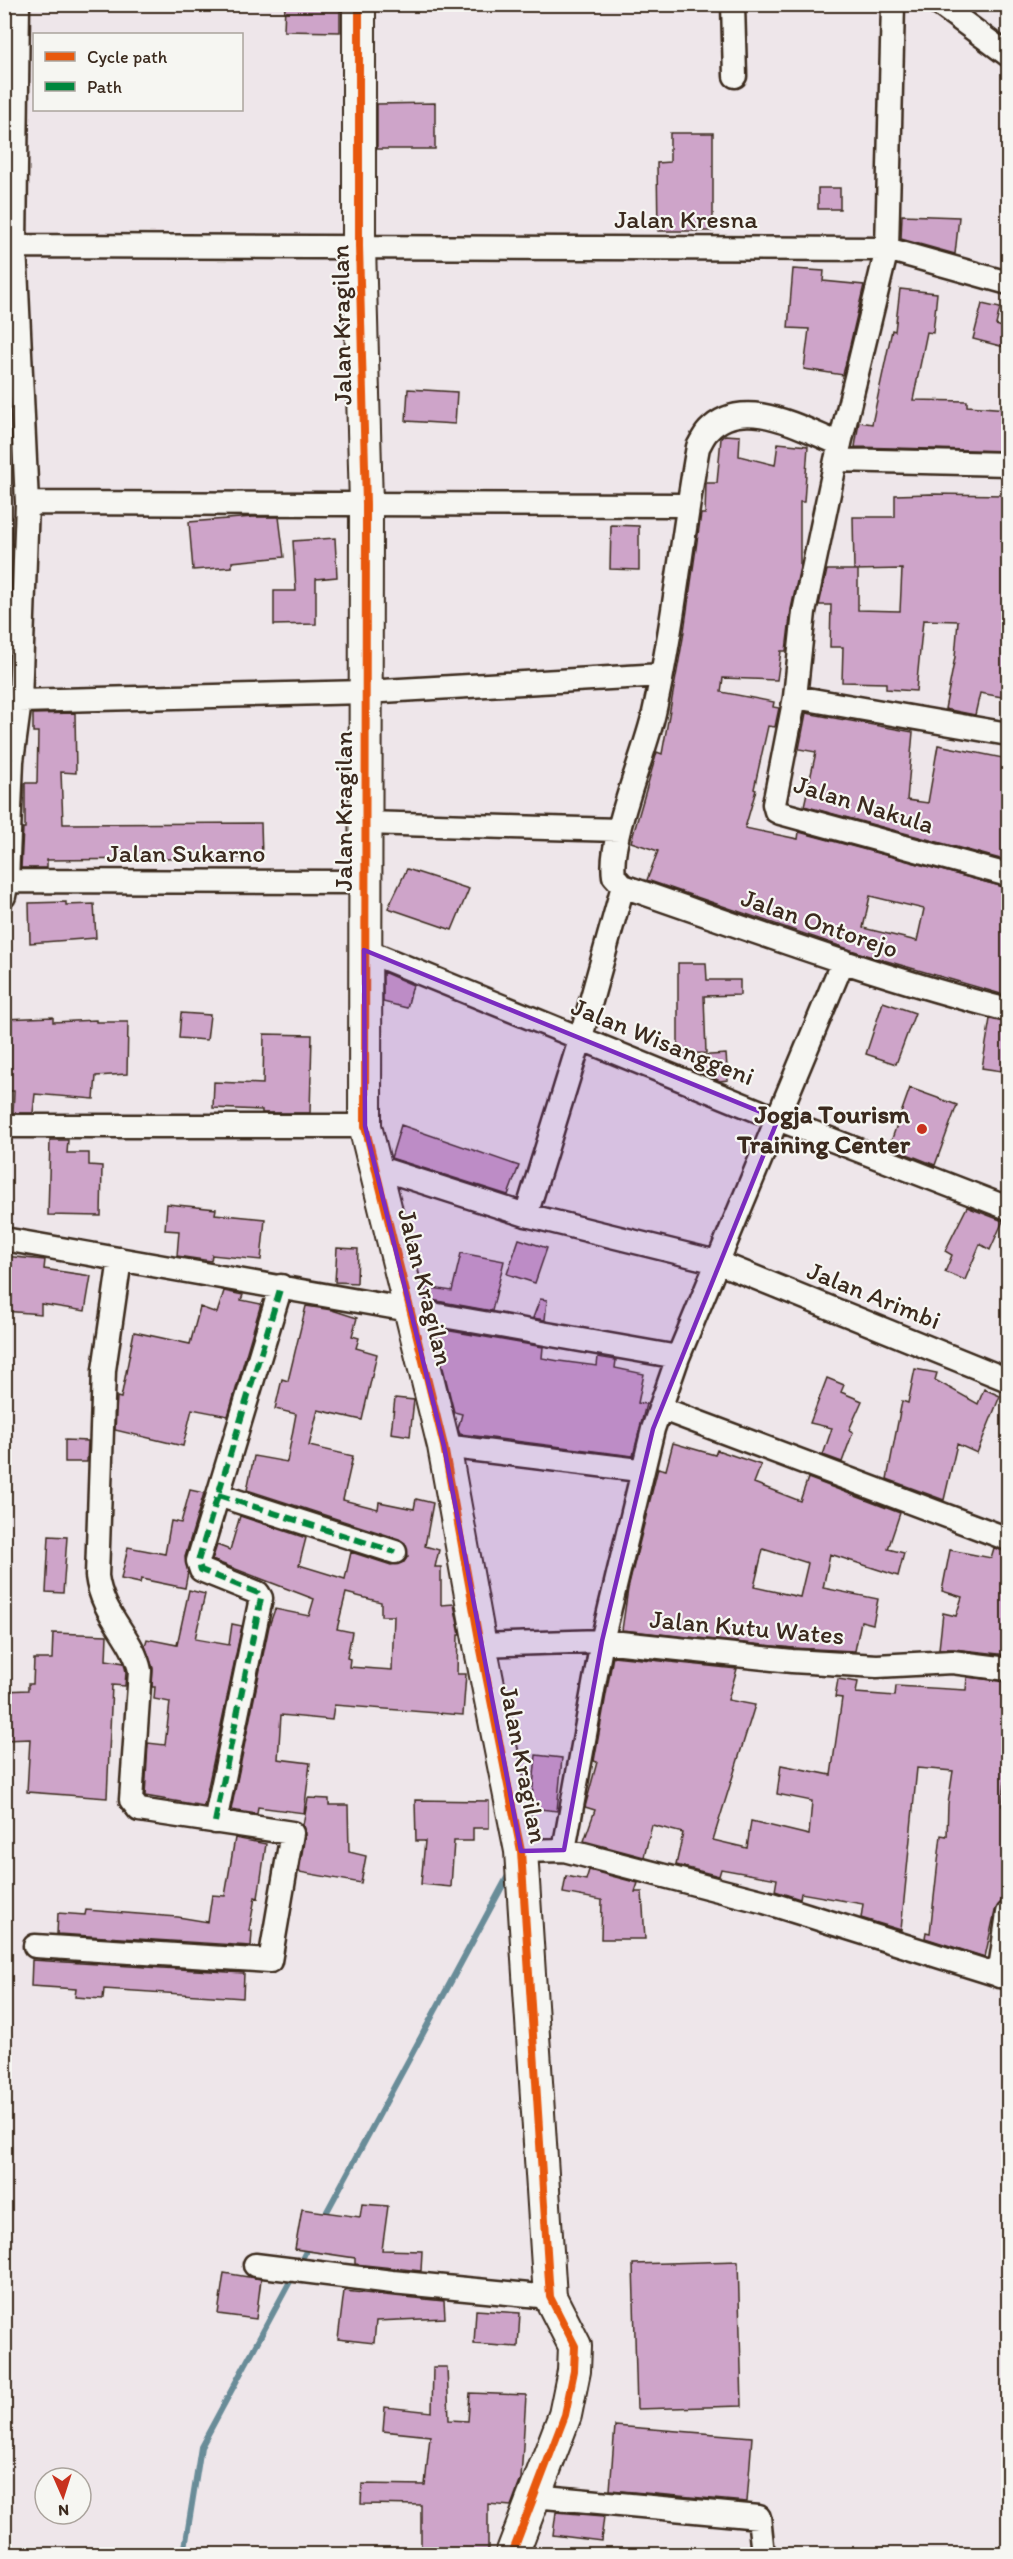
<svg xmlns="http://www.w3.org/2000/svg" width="1013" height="2559" viewBox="0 0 1013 2559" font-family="Itim,sans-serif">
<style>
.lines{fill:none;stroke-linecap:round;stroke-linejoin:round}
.stream{stroke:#698c98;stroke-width:6}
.building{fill:#cea4c9;stroke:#3b2a1e;stroke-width:1.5;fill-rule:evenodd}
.street-casing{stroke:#3b2a1e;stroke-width:27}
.secondary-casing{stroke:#3b2a1e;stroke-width:36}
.street{stroke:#f6f6f2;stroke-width:22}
.secondary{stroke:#f6f6f2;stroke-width:32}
.quiet{stroke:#00873e;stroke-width:6;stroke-dasharray:12 6;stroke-linecap:butt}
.cycleway-casing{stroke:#f6f6f2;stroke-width:11}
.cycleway{stroke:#e8590c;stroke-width:8}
.marked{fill:#7b2cbf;fill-opacity:0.2;stroke:#7b2cbf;stroke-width:4.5;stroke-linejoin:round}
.poi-dot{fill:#c8321e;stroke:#f6f6f2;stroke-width:2}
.labels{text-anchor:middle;stroke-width:4.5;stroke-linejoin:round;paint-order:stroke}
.street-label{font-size:26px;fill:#3b2a1e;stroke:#f6f6f2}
.poi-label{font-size:26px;font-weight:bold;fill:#3b2a1e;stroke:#f6f6f2;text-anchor:end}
</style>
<rect width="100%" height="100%" fill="#eee6ea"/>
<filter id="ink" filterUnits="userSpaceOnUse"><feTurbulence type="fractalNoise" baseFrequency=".0167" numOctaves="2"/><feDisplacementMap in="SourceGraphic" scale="12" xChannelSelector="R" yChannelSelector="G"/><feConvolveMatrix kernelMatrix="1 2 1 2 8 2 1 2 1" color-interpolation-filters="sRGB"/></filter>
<g filter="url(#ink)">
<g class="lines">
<!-- stream -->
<path class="stream" d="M324 2217 510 1872
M299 2265 309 2245
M184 2554 201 2447 294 2274"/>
</g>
<!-- building -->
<path class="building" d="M285 4H340V32L284 31Z
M435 103V149H377V104Z
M670 133H713V231H658L657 163 670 162Z
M818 188H840V209H818Z
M902 215 959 217 955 254 901 239Z
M793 269 824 271 823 281 864 285 843 375 804 369 809 329 788 328Z
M900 289 937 293 933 333 927 332 913 400 967 401V406L1008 409V451L855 447 859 422 872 424 892 330 895 331Z
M982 304 1000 308 996 325 1008 329V348L973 339Z
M408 389 457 392 455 424 406 421Z
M725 435 740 436 739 456 775 465 778 443 808 446 804 502H800V567L791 609 786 651H781L777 680 723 678 721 692 774 702 773 707 779 708 775 727 768 726 754 789 756 790 745 828 798 839 799 832 1008 888V996L866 955 647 880 658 851 631 842 657 752 662 754 683 638 701 514H705L706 483H717L721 438ZM870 896 924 909 917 941 863 928Z
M931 494 1008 495V698L980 693 975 715 945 709 955 657 958 621 923 620 916 691 886 689V683L842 682 843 647H830L831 605H819L827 570H858V610L900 611 902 569 854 570 853 517H895V495Z
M253 517H279L284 557 232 562V567L193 570 189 522Z
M611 525 639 526V570L610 569Z
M335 538 337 577 316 579V624L274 625V591H296L293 541Z
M75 713 76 773 61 772 63 824 261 823 262 858 47 860V868H21L23 828H25V783H37L38 732H33V714Z
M806 713 913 732 907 800 928 803 938 745 1008 759V861L804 806 816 752 799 749Z
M407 869 469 889 452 930 388 908Z
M66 902V905L94 904 96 938 30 943 29 903Z
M678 963H706L707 980H740V995L704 996 706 1053 678 1054Z
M383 972 413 985 407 1008 383 1002Z
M883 1002 915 1013 896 1064 866 1054Z
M181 1013 210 1015 207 1040 179 1038Z
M53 1017V1022L96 1020V1022H128L127 1074 96 1076 94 1099 35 1094 33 1113H13L14 1091H4V1019Z
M990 1019 1008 1023V1072L982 1068Z
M264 1034 312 1035 310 1113H262V1110L213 1108 214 1082 263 1084Z
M726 1054 728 1080 720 1081 696 1071 695 1056Z
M910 1088 957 1105 935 1165 889 1147Z
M401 1125 519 1166 508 1195 391 1158Z
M50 1140H68L67 1153H89V1165L102 1166 101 1216 48 1215Z
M167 1204 216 1209 215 1214 265 1219 261 1260 212 1255 211 1261 177 1256 179 1231 165 1230Z
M967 1207 1003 1221 990 1250 980 1244 965 1280 945 1272 952 1255 945 1251Z
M519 1239 547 1248 535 1283 507 1274Z
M337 1248 358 1249 357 1283 335 1282Z
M461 1253 504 1261 492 1311 426 1299 425 1287 452 1291Z
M4 1256 45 1260 44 1269 91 1276 85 1311 41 1304V1314L4 1311Z
M224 1291 243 1295 241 1300 261 1304 228 1416 192 1409 183 1446 115 1430 117 1397 121 1398 134 1332 190 1344 200 1307 217 1313Z
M540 1299 547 1300 545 1320 533 1318Z
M306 1306 332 1310 357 1318 352 1336 359 1338 356 1348 377 1354 362 1420 318 1410 309 1446 353 1456 343 1500 378 1509 379 1502 414 1509 416 1499 433 1503 425 1546 439 1550 435 1567H441V1605L454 1604 460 1635H458L457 1674H466L463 1715 334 1705 332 1720 281 1715 278 1759 310 1763 304 1813 258 1807 257 1814 231 1810 269 1626 275 1609 309 1616 314 1599 212 1560 217 1545 230 1550 240 1516 306 1538 299 1565 345 1579 351 1552 391 1565 404 1562 408 1556 405 1543 399 1539 247 1490 254 1456 287 1462 296 1414 275 1409 282 1379 288 1381ZM346 1593 381 1602V1616H394L392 1670 349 1667 350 1659 347 1658 352 1632 337 1629Z
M433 1328 543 1347 542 1358 559 1361 597 1366 598 1357 616 1360 615 1368 644 1374 638 1403 646 1404 633 1456 460 1434 458 1429 462 1414 454 1412Z
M915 1369 937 1373 935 1380 978 1404 984 1389 1000 1396 977 1453 957 1444 944 1500 887 1479 902 1401 908 1403Z
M827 1378 844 1385 841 1392 862 1401 849 1430 853 1432 842 1462 823 1455 832 1428 810 1423Z
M395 1398 414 1400 410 1436 391 1433Z
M65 1440 88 1441 87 1462H65Z
M673 1443 715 1455 717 1450 761 1465 754 1483 800 1501 808 1478 900 1513 888 1549 904 1553 898 1576 830 1554 823 1588 878 1599 873 1624 861 1621 855 1651 793 1648 622 1630 628 1589 658 1468 666 1470ZM763 1549 808 1563 800 1597 754 1587Z
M190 1490 204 1493 185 1557 188 1572 185 1588 141 1579 140 1583 121 1579 128 1547 165 1554 171 1521 181 1523Z
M49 1536 67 1537 63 1593 46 1592Z
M994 1548 1008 1552V1655L954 1649H939L943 1613 956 1616 962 1597 942 1591 950 1550 991 1558Z
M189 1590 205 1594 195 1639 229 1645 232 1624 242 1626 204 1806 145 1796 148 1743 165 1745 170 1702 154 1699 155 1687H152L153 1668 145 1646 147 1639 177 1645Z
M53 1633 107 1635 106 1660 124 1663 126 1672 125 1686 112 1685 107 1798 27 1792 30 1739 4 1740V1691L28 1690V1684H33L34 1659H52Z
M613 1656 737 1669 728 1700 755 1705 713 1840 747 1848 751 1821 809 1835 812 1801 777 1794 781 1765 831 1775 842 1698 835 1697 838 1679 858 1682 856 1693 895 1696 896 1686 966 1690 967 1677 1008 1682V1756L1002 1806H1008V1850L1001 1902 995 1911 985 1957 925 1938 926 1932 930 1933 941 1835 947 1836 948 1804 953 1771 917 1768 901 1930 861 1918 863 1904 801 1893 800 1899 775 1891 777 1879 721 1869 719 1876 676 1865 683 1833 652 1825 644 1857 584 1841 595 1810 585 1807 597 1762 594 1761Z
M536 1755 562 1758 557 1811 531 1808Z
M308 1798 329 1799V1805H348L349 1852 366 1856 361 1883 299 1872 305 1835 303 1825Z
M415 1800 489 1801V1828H473V1841H454L451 1887 421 1884 425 1841H416Z
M235 1838 266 1844 258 1898 255 1897 249 1931H252L251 1946 57 1934 58 1913 85 1915 86 1910 178 1917 208 1922 212 1895 225 1896Z
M589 1870 638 1883 635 1892H642L645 1939H601L602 1900 563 1893 566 1876 586 1880Z
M32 1960 244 1973 243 1998 104 1989 103 1999 75 1997 76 1989 31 1986Z
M362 2204 388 2206 382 2250 422 2251 421 2271 355 2264V2258L295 2249 302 2209 360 2217Z
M738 2261 742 2406 637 2409 633 2264Z
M224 2273 261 2279 256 2319 218 2314Z
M344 2291 444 2301 445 2318 376 2321 374 2343 338 2339Z
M476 2310 520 2313 518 2347 474 2344Z
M433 2367H447L449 2420 468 2421 470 2393 526 2395 521 2479 511 2506 488 2504V2554H421V2505L361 2504 362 2484 425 2485 430 2436 383 2431 385 2407 432 2412Z
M615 2426 752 2437 747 2502 610 2490Z
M556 2512 604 2516 601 2541 553 2535Z"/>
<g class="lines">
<!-- street casing -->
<g class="street-casing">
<path id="street" d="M18 4 15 246 27 503 687 505
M733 4 735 76
M893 4 887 249 836 460 804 612 795 697 774 804 776 811 780 813 1008 875
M939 4 1008 55
M15 246 887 249 1008 283
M840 444C802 429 743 393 708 431 704 435 701 442 698 447 682 535 674 625 654 713 645 754 608 839 614 876L623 886C751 930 877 977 1008 1010
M836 460 1008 464
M795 697 1008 734
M20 701 365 692 662 675
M364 823 619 830
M7 881 364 882
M4 896 7 881 12 761 20 701 27 503
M364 950 778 1119 1008 1208
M4 1126H365
M376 1167 526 1215 717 1262 1008 1380
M526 1215 581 1037 623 886
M4 1239 678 1357
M660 1408 1008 1539
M444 1446 631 1469
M218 1495 395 1552
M480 1645 602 1641 792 1661 877 1666 952 1662 1008 1669
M215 1822 261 1598 258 1593 201 1570 198 1561 281 1286
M564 1850 602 1641 653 1429 678 1357 843 961
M521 1851 564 1850 765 1902 1008 1978
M35 1946 270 1961 292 1833 139 1810 131 1800 140 1671C133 1636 102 1616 97 1576L104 1370 120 1259
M999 1976 1008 1913
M255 2265 392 2282 550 2297
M534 2496 759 2517 763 2554"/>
</g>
<!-- secondary casing -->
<g class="secondary-casing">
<path id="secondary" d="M359 4V246L366 504 365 1126 444 1446 480 1645 521 1851 550 2297 575 2346 574 2371 565 2415 512 2554"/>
</g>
<!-- street -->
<use href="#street" class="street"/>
<!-- secondary -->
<use href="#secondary" class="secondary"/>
<!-- quiet -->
<path class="quiet" d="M4 760 12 761
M218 1495 395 1552
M215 1822 261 1598 258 1593 201 1570 198 1561 281 1286"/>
<!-- cycleway casing -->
<g class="cycleway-casing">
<path id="cycleway" d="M359 4V246L366 504 365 1126 444 1446 480 1645 521 1851 550 2297 575 2346 574 2371 565 2415 512 2554"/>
</g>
<!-- cycleway -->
<use href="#cycleway" class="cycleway"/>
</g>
</g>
<!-- marked area -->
<path class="marked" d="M364 950 778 1119 653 1429 602 1641 564 1850 521 1851 444 1446 365 1126Z"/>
<!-- markers -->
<circle class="poi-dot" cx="922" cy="1129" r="6"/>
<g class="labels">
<!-- street labels -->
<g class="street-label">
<text x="686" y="228">Jalan Kresna</text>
<text transform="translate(341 325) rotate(-91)" y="9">Jalan Kragilan</text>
<text transform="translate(864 804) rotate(17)" y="9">Jalan Nakula</text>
<text transform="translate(343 811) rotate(-90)" y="9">Jalan Kragilan</text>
<text x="186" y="862">Jalan Sukarno</text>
<text transform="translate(820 923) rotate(19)" y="9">Jalan Ontorejo</text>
<text transform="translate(663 1041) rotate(22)" y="9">Jalan Wisanggeni</text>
<text transform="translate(426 1287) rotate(76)" y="9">Jalan Kragilan</text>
<text transform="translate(874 1295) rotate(22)" y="9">Jalan Arimbi</text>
<text transform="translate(747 1627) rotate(5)" y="9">Jalan Kutu Wates</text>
<text transform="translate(524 1764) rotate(79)" y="9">Jalan Kragilan</text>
</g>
<!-- poi labels -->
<g class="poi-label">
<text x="910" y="1123">Jogja Tourism<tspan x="910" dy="30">Training Center</tspan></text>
</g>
</g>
<!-- margin -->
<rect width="1013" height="2559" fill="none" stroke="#f6f6f2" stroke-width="24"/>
<rect x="12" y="12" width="989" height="2535" fill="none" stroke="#3b2a1e" stroke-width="2" filter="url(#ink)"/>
<!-- legend -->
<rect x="33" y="33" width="210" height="78" fill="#f6f6f2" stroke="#aba49d" stroke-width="1.5"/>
<rect x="45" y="52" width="30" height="9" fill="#e8590c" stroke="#aba49d" stroke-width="1.5"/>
<text x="87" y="63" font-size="18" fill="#3b2a1e">Cycle path</text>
<rect x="45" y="82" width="30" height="9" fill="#00873e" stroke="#aba49d" stroke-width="1.5"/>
<text x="87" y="93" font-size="18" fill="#3b2a1e">Path</text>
<!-- north arrow -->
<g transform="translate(63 2496) rotate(177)"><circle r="28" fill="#f6f6f2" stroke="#aba49d" stroke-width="1.5"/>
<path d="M0-4.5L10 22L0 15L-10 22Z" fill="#c8321e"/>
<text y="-9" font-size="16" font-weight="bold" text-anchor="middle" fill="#3b2a1e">N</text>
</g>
</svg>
